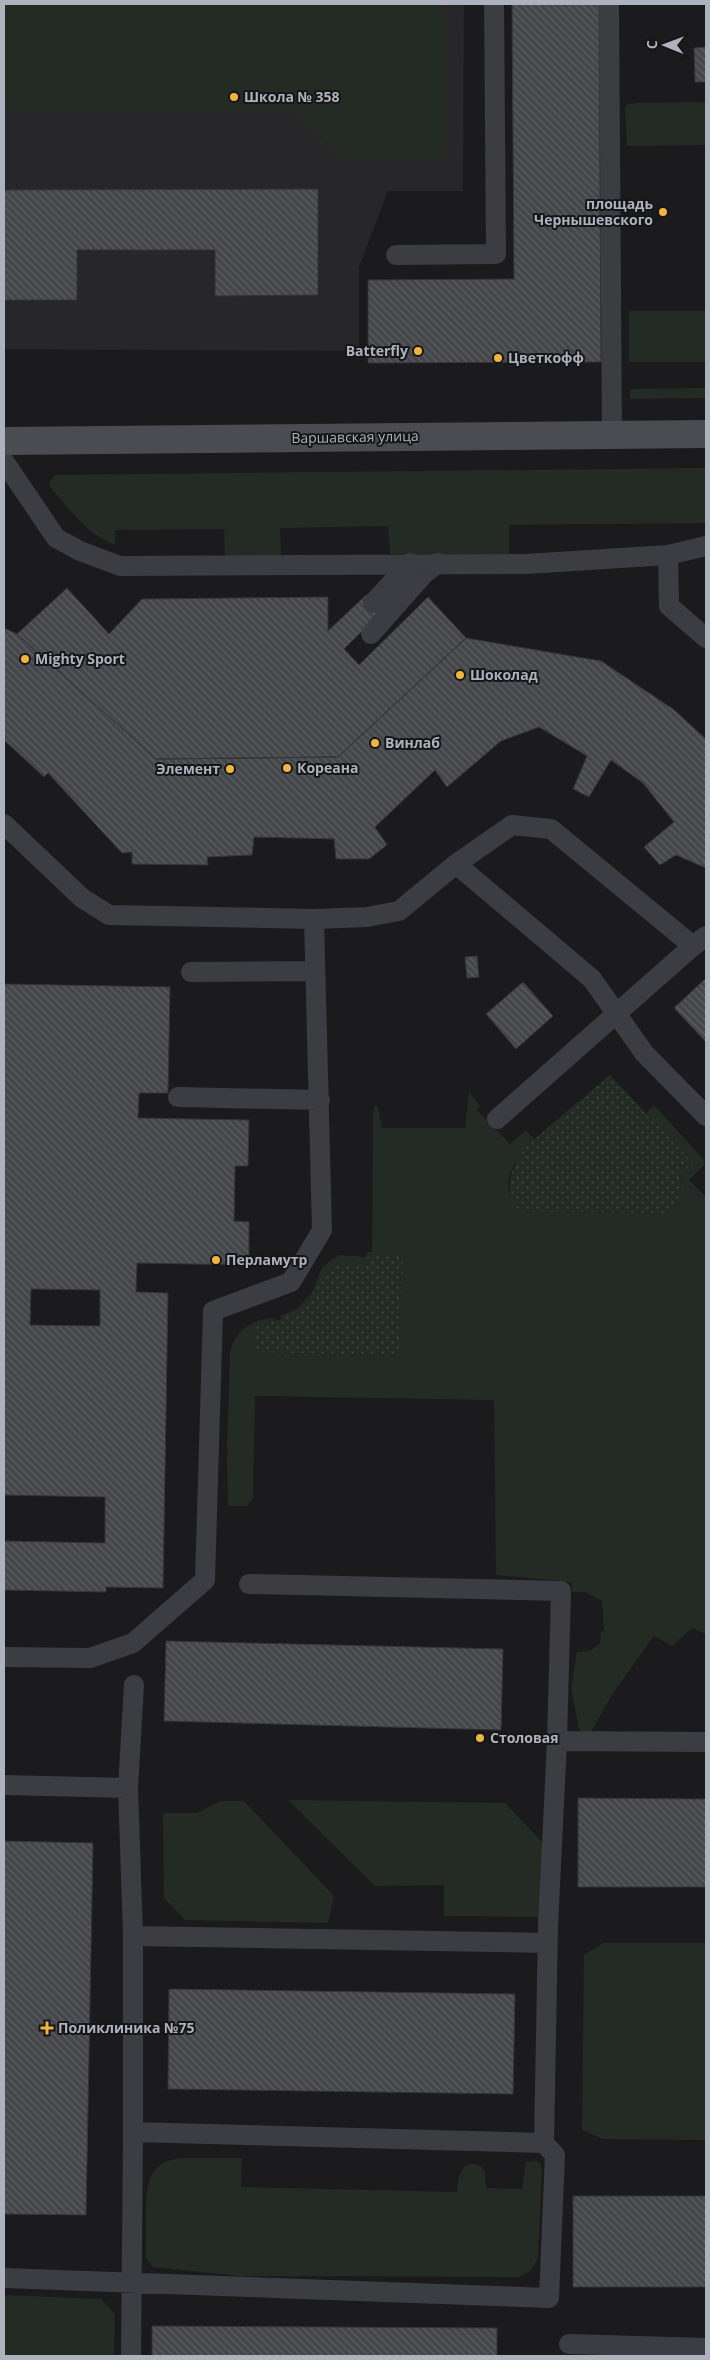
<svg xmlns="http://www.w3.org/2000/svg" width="710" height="2360" viewBox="0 0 710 2360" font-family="'Open Sans',sans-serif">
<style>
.built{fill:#27272a}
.grass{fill:#232b24}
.park{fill:url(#park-dots)}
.building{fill:url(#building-back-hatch);stroke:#353539;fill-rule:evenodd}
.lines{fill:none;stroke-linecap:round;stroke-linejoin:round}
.lane{stroke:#3c3d42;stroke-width:20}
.secondary{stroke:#4a4c52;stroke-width:28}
.poi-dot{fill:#f0b540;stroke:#161618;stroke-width:2}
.labels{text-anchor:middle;stroke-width:4;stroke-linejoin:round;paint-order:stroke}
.poi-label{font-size:14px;font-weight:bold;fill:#aeb2bc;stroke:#161618;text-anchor:start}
.street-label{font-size:14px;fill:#aeb2bc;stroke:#161618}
</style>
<defs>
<pattern id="park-dots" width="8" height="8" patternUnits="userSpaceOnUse" patternTransform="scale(1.25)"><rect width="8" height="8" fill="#232b24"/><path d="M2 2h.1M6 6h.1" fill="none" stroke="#404742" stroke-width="1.8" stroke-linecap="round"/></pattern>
<pattern id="building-back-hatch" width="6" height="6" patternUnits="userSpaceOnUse" patternTransform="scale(1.25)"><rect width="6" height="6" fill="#45464a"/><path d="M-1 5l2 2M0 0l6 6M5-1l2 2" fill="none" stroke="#5d5e62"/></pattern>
</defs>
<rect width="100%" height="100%" fill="#1b1b1d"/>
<!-- built -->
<path class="built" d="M4 4H464L463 191H388L359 267V351L4 349Z"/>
<!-- grass -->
<path class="grass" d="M4 4H444V158H342L296 111H4Z
M706 102V145L627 146 625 105 636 103Z
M629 311H706V362H629Z
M706 388V398L630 399V389Z
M706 468V523L509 525V554H390L388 526 280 528 281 555 225 557 224 529 115 530V545C88 535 69 509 51 488L49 482 55 475Z
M469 1092 480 1106 477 1110 510 1144 526 1130 534 1139C522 1149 504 1174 509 1191 511 1198 518 1206 521 1212L666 1213C681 1205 680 1188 682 1172L692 1163 646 1113 654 1105 704 1160V1165L689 1180 706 1197V1634L692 1628 672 1646 654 1636 613 1693 590 1734 580 1733 571 1688 577 1652 590 1651 600 1643 601 1632 604 1630 602 1601 585 1592H572L571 1582 496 1575 494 1400 255 1396 253 1498 247 1506H228L227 1452H229L227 1449 230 1353C235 1330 251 1319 274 1318L276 1320 255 1325V1352L399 1356 402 1254 367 1264 335 1263 302 1307 282 1319 280 1316 297 1309 304 1301 313 1291 322 1267 328 1263 327 1262 340 1255 366 1257 367 1252H372L373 1112 375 1105 378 1107 382 1128H465Z
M288 1800 505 1803 544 1844 540 1917 444 1916V1885L375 1886Z
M221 1801H244L334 1896 328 1923 185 1920 164 1898 163 1813H197Z
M603 1943H706V2140L603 2139 582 2130 584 1955Z
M182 2158H242L241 2187 457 2192C458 2177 461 2158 481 2166L485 2172 486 2188 522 2189 526 2162 537 2161 541 2164 542 2170 538 2258 531 2270 519 2277 240 2276 153 2267 146 2259C146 2245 146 2230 146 2216 147 2186 145 2162 182 2158Z
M4 2295 101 2299 115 2314 114 2356H4Z"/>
<!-- park -->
<path class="park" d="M610 1075 693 1163 682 1172 678 1204 666 1213 521 1212C501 1194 511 1168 524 1148Z
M368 1254H403L400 1356 254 1352 255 1325 282 1319 302 1307 335 1263 367 1264Z"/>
<!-- building -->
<path class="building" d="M512 4H599L601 362 368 363V280L514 279Z
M706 47V82H695L694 48Z
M318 189V295L215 296V250H77V300H4V190Z
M67 588 109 634 142 599 328 597V631L366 595 382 611 344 649 359 665 428 597 466 638 338 757 156 759 17 634Z
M4 628 17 634 156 759 338 757 466 638 601 661 673 709 706 739V868L676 855 660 865 644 847 674 822 643 783 611 760 589 797 573 789 587 756 539 727 501 741 447 787 435 770 375 827 387 845 369 859H336L334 839 254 837 252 855 207 857 208 865 132 864V852L122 853 48 773 44 777 4 740Z
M477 956 479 977 467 978 465 957Z
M706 978V1042L674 1008Z
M523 982 553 1016 516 1049 486 1014Z
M4 984 170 987 168 1093H139L138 1118 249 1120 248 1166H235L234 1221 249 1222V1265L137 1263 136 1292 168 1293 163 1588 106 1587V1592L4 1590V1541L105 1543V1497L4 1495ZM31 1289 100 1290V1326L30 1325Z
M166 1641 503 1649 501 1730 164 1721Z
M578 1798 706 1799V1887H578Z
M4 1841 93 1843 86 2215 4 2214Z
M169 1989 515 1994 513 2094 168 2089Z
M573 2196H706V2287H573Z
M152 2326 497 2328V2356H152Z"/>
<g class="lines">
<!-- lane -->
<path class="lane" d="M609 4 612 435
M396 255 496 254 494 4
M4 461 56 538 80 551 120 566 526 564 668 555
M706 546 668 555 669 606 706 638
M373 603 410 563
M371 634 424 574 438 563
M4 824 82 898 109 915 314 919 322 1230 291 1282 213 1311 205 1580 133 1643 90 1658 4 1657
M456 864 592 979 644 1053 706 1116
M314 919 367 917 399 911 456 864 512 825 551 829 693 946 706 936
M191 972 314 971
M178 1097 320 1100
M497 1119 693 946
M249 1584 561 1591 557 1741
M4 1785 128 1788 134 1685
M128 1788 133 1936V2132
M133 1936 548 1943
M4 2278 549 2298 555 2155 544 2143 548 1927 557 1741 706 1742
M569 2344 706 2348
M131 2356 133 2132 544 2143"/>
<!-- secondary -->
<path class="secondary" d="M4 441 706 434"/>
</g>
<!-- markers -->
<g class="poi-dot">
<circle cx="234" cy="97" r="5"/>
<circle cx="663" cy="212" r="5"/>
<circle cx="418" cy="351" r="5"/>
<circle cx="498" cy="358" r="5"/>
<circle cx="25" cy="659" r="5"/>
<circle cx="460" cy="675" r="5"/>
<circle cx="375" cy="743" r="5"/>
<circle cx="287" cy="768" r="5"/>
<circle cx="230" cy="769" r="5"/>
<circle cx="216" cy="1260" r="5"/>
<circle cx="480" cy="1738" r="5"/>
<path d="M44.5 2020.5h5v5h5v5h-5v5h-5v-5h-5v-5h5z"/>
</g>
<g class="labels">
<!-- poi labels -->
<g class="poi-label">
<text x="244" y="102">Школа № 358</text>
<text x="653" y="209" text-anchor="end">площадь<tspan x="653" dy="16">Чернышевского</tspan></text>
<text x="408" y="356" text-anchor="end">Batterfly</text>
<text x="508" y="363">Цветкофф</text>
<text x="35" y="664">Mighty Sport</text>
<text x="470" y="680">Шоколад</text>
<text x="385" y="748">Винлаб</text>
<text x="297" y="773">Кореана</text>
<text x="220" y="774" text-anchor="end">Элемент</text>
<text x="226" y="1265">Перламутр</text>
<text x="490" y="1743">Столовая</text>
<text x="58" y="2033">Поликлиника №75</text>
</g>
<!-- street labels -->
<g class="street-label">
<text transform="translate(355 437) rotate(-1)" y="5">Варшавская улица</text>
</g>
</g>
<!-- border -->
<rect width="710" height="2360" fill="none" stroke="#aeb2bc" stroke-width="10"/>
<!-- north arrow -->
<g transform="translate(665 45) rotate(271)" stroke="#161618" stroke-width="4" paint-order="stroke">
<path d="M0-4L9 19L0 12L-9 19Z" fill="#aeb2bc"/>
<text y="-8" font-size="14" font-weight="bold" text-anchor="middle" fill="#aeb2bc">С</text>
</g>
</svg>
